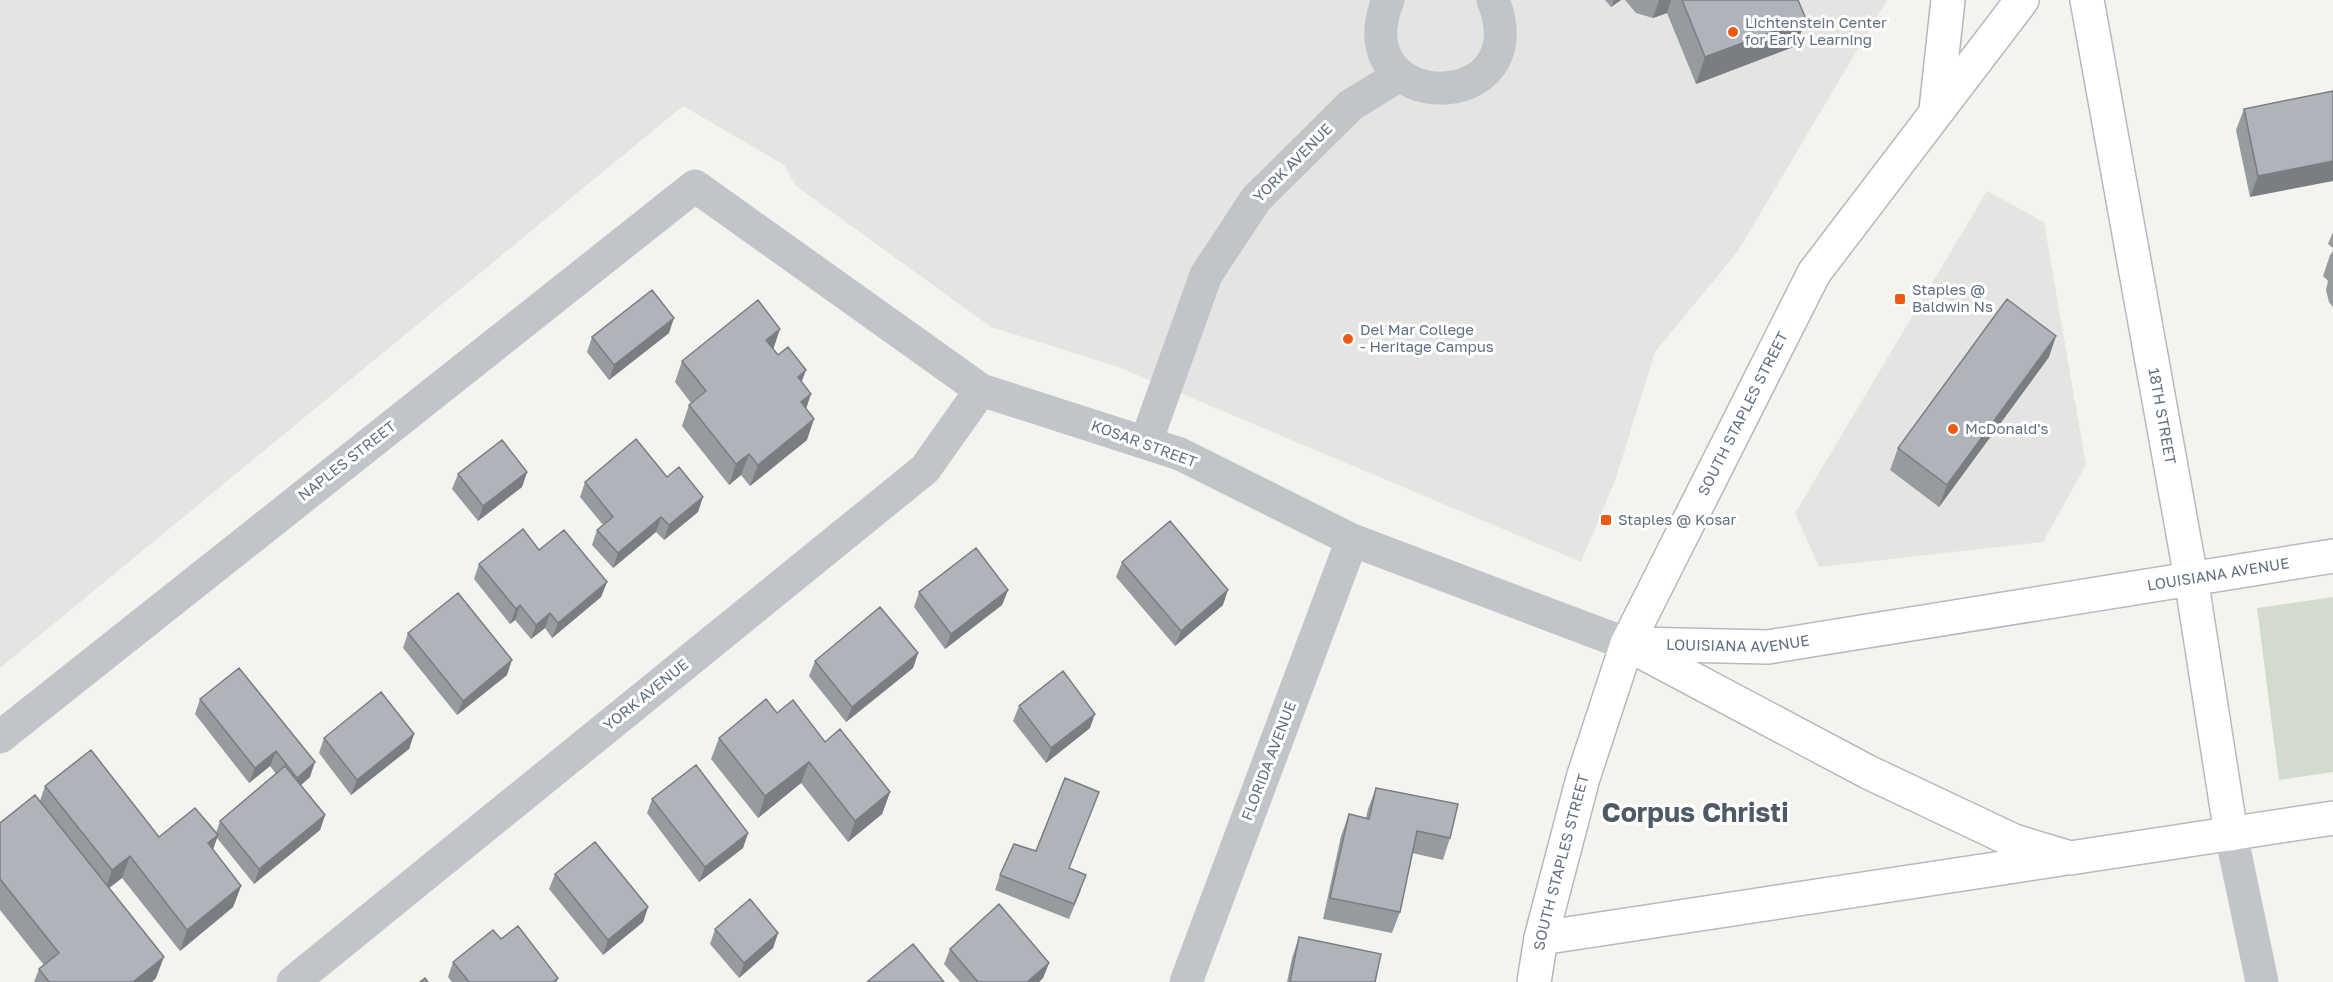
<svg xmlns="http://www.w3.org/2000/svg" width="2333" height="982" viewBox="0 0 2333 982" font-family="'Golos Text',sans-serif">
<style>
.built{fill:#e4e5e3}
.green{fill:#d3dbd0}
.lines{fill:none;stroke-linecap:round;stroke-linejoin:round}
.secondary-casing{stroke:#b5babf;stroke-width:36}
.primary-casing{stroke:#b4b8bc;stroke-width:36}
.street{stroke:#c1c4c8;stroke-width:33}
.secondary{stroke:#fff;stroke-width:33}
.primary{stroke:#fff;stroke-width:33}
.wall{fill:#969ba0}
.shaded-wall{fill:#7a7e82}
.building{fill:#aeb4ba;stroke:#7a7e82;stroke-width:1.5}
.poi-dot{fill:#ee5a15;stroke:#fff;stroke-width:2}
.labels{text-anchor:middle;stroke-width:6;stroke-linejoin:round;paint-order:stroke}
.poi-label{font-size:15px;fill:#617183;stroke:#fff;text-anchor:start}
.street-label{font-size:15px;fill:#617183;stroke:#fff}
.town-label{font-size:27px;font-weight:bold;fill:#4f5a67;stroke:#fff}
</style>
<rect width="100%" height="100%" fill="#f4f4ef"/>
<!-- built -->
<path class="built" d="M0 0H1887L1738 251 1655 352 1616 478 1581 562 1118 367 991 327 796 186 784 165 683 106 0 668Z
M1987 191 2044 222 2086 465 2043 542 1819 567 1795 513Z"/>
<!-- green -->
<path class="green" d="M2333 597V772L2279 780 2257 608Z"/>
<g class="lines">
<!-- secondary casing -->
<g class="secondary-casing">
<g id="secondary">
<path id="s1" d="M2087 0 2191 578 2231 834"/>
<path d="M1627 644 1868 772 2014 841 2070 858 2333 818"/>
<path id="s2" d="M1634 644 1768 647 2333 556"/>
<path d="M1541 938 2061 859"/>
</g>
</g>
<!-- primary casing -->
<g class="primary-casing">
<g id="primary">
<path d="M1936 110 1948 0"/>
<path id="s3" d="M1534 982 1541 938 1583 778 1627 644 1814 273 2022 0"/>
</g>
</g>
<!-- street -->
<path class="street" d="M1388 0C1341 117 1540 118 1493 0
M1146 442 1206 275 1256 199 1351 105 1400 75
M0 737 695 186 981 390 1180 454 1352 540 1627 644
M2231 834 2262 982
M293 982 925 469 981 390
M1186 982 1352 540"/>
<!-- secondary -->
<use href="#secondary" class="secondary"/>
<!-- primary -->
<use href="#primary" class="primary"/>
</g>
<!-- wall -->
<path class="wall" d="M1605 0H1621L1611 7Z
M1625 0H1798L1796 46 1696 84 1667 13 1653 18 1636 13Z
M2333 91 2250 197 2236 130 2244 109Z
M2333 232V248L2328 244Z
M2333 251V307L2329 302 2326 290 2328 281 2323 276 2330 255Z
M669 333 609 380 587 352 592 337Z
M773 349 802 382 806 408 807 440 750 486 741 475 729 485 682 426 689 405 691 403 675 382 682 361Z
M2049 357 1939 507 1890 470 1898 448Z
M527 472 522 487 478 521 452 489 458 474Z
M667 477 703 497 698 512 664 540 656 532 613 568 592 545 597 530 603 525 580 497 585 482Z
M539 550 607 582 601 597 552 638 545 628 531 639 515 620 510 624 474 579 479 564Z
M1122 562 1223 605 1175 646 1116 577Z
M1008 590 1002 605 945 649 914 607 919 592Z
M408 633 507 675 457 715 403 648Z
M918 653 913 668 846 722 809 676 815 661Z
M239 668 310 777 301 785 325 815 320 830 254 884 217 838 213 850 241 886 233 907 180 951 122 878 109 888 156 978 152 982H34L39 969 44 965 0 910V823L40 801 45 786 159 837 216 833 220 821 276 774 270 766 249 783 195 714 200 699Z
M1019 706 1090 728 1046 763 1013 721Z
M777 713 825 742 890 792 882 814 848 842 801 783 758 818 711 759 719 738Z
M414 734 409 749 351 795 319 753 324 738Z
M1376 788 1450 838 1443 860 1412 853 1400 912 1392 933 1323 919 1341 836 1349 814 1366 818 1368 809Z
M652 799 748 833 743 848 699 882 647 813Z
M1036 851 1069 869 1081 890 1069 919 995 890 1000 875Z
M555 874 648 907 643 922 603 955 549 889Z
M715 929 778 933 773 948 739 978 710 944Z
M1299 937 1375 982H1287L1292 958Z
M501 939 558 978 557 982H452L448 977 453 962Z
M950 949 1049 963 1043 978 1039 982H960L944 964Z"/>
<!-- shaded-wall -->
<path class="shaded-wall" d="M1614 0H1621L1611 7Z
M1659 0H1671L1667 13 1653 18Z
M1806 19 1796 46 1696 84 1705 57Z
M2333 161V181L2250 197 2258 176Z
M674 318 669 333 609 380 614 365Z
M780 329 773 350 766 340Z
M2056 336 2049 357 1939 507 1947 485Z
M806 370 798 392V377Z
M811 394 804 415 801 402Z
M814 419 807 440 750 486 758 465Z
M749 454 741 475 729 485 736 464Z
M527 472 522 487 478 521 483 506Z
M703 497 698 512 664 540 669 525Z
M661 517 656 532 613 568 618 553Z
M607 582 601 597 552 638 558 623Z
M1008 590 1002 605 945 649 951 634Z
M1228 590 1223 605 1175 646 1181 631Z
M520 605 515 620 510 624 516 609Z
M550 613 545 628 531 639 536 625Z
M918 653 913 668 846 722 852 707Z
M512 660 507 675 457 715 463 701Z
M1095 714 1090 728 1046 763 1051 748Z
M414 734 409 749 351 795 357 780Z
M276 751 270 766 249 783 255 768Z
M315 762 310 777 292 793 297 778Z
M809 762 801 783 758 818 765 796Z
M890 792 882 814 848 842 855 821Z
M325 815 320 830 254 884 259 869Z
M748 833 743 848 699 882 705 867Z
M218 835 210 857 208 843Z
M130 856 122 878 105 891 112 870Z
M241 886 233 907 180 951 187 930Z
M648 907 643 922 603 955 608 940Z
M778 933 773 948 739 978 744 963Z
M164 957 156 978 152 982H133Z
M1049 963 1043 978 1039 982H1027Z"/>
<!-- building -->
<path class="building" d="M1682 0H1798L1806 19 1705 57Z
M2333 91V161L2258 176 2244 109Z
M652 290 674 318 614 365 592 337Z
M2007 299 2056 336 1947 485 1898 448Z
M758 300 780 329 766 340 778 355 788 347 806 370 798 377 811 394 801 402 814 419 758 465 749 454 736 464 689 405 706 391 682 361Z
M636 439 667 477 679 467 703 497 669 525 661 517 618 553 597 530 613 517 585 482Z
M502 440 527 472 483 506 458 474Z
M1170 521 1228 590 1181 631 1122 562Z
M523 529 539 550 564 530 607 582 558 623 550 613 536 625 520 605 516 609 479 564Z
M976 548 1008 590 951 634 919 592Z
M458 593 512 660 463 701 408 633Z
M880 607 918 653 852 707 815 661Z
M239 668 315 762 297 778 276 751 255 768 200 699Z
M1063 671 1095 714 1051 748 1019 706Z
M381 692 414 734 357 780 324 738Z
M766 699 777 713 793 700 825 742 840 729 890 792 855 821 809 762 765 796 719 738Z
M91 750 159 837 195 808 218 835 208 843 241 886 187 930 130 856 112 870 45 786Z
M696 765 748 833 705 867 652 799Z
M285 766 325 815 259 869 220 821Z
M1065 778 1099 792 1069 868 1086 875 1074 904 1000 875 1014 844 1036 851Z
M1376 788 1458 804 1450 838 1417 831 1400 912 1330 898 1349 814 1369 819Z
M35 795 164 957 133 982H49L39 969 59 953 0 879V823Z
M595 842 648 907 608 940 555 874Z
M750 899 778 933 744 963 715 929Z
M999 904 1049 963 1027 982H978L950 949Z
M518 926 558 978 553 982H469L453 962 493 930 501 939Z
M1299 937 1381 954 1375 982H1290Z
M913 944 944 982H867Z
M425 978 428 982H420Z"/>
<!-- markers -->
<g class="poi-dot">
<circle cx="1733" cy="32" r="6"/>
<rect x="1894" y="293" width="12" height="12" rx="3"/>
<circle cx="1348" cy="339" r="6"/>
<circle cx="1953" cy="429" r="6"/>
<rect x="1600" y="514" width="12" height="12" rx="3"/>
</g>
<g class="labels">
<!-- poi labels -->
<g class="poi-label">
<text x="1745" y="28">Lichtenstein Center<tspan x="1745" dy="17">for Early Learning</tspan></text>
<text x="1912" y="295">Staples @<tspan x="1912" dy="17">Baldwin Ns</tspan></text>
<text x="1360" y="335">Del Mar College<tspan x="1360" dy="17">- Heritage Campus</tspan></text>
<text x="1965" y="434">McDonald's</text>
<text x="1618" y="525">Staples @ Kosar</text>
</g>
<!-- street labels -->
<g class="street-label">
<text transform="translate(1293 163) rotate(-45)" y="5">YORK AVENUE</text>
<text dy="5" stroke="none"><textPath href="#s3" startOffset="609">SOUTH STAPLES STREET</textPath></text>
<text dy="5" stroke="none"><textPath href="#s1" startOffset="423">18TH STREET</textPath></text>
<text transform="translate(1144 444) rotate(20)" y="5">KOSAR STREET</text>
<text transform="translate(347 461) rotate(-38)" y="5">NAPLES STREET</text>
<text dy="5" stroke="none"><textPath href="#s2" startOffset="590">LOUISIANA AVENUE</textPath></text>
<text dy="5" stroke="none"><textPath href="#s2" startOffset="104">LOUISIANA AVENUE</textPath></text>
<text transform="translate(646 695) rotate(-39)" y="5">YORK AVENUE</text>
<text transform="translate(1269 761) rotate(-69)" y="5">FLORIDA AVENUE</text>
<text dy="5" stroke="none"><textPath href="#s3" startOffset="123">SOUTH STAPLES STREET</textPath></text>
</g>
<!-- town labels -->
<g class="town-label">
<text x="1695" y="822">Corpus Christi</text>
</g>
</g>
</svg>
